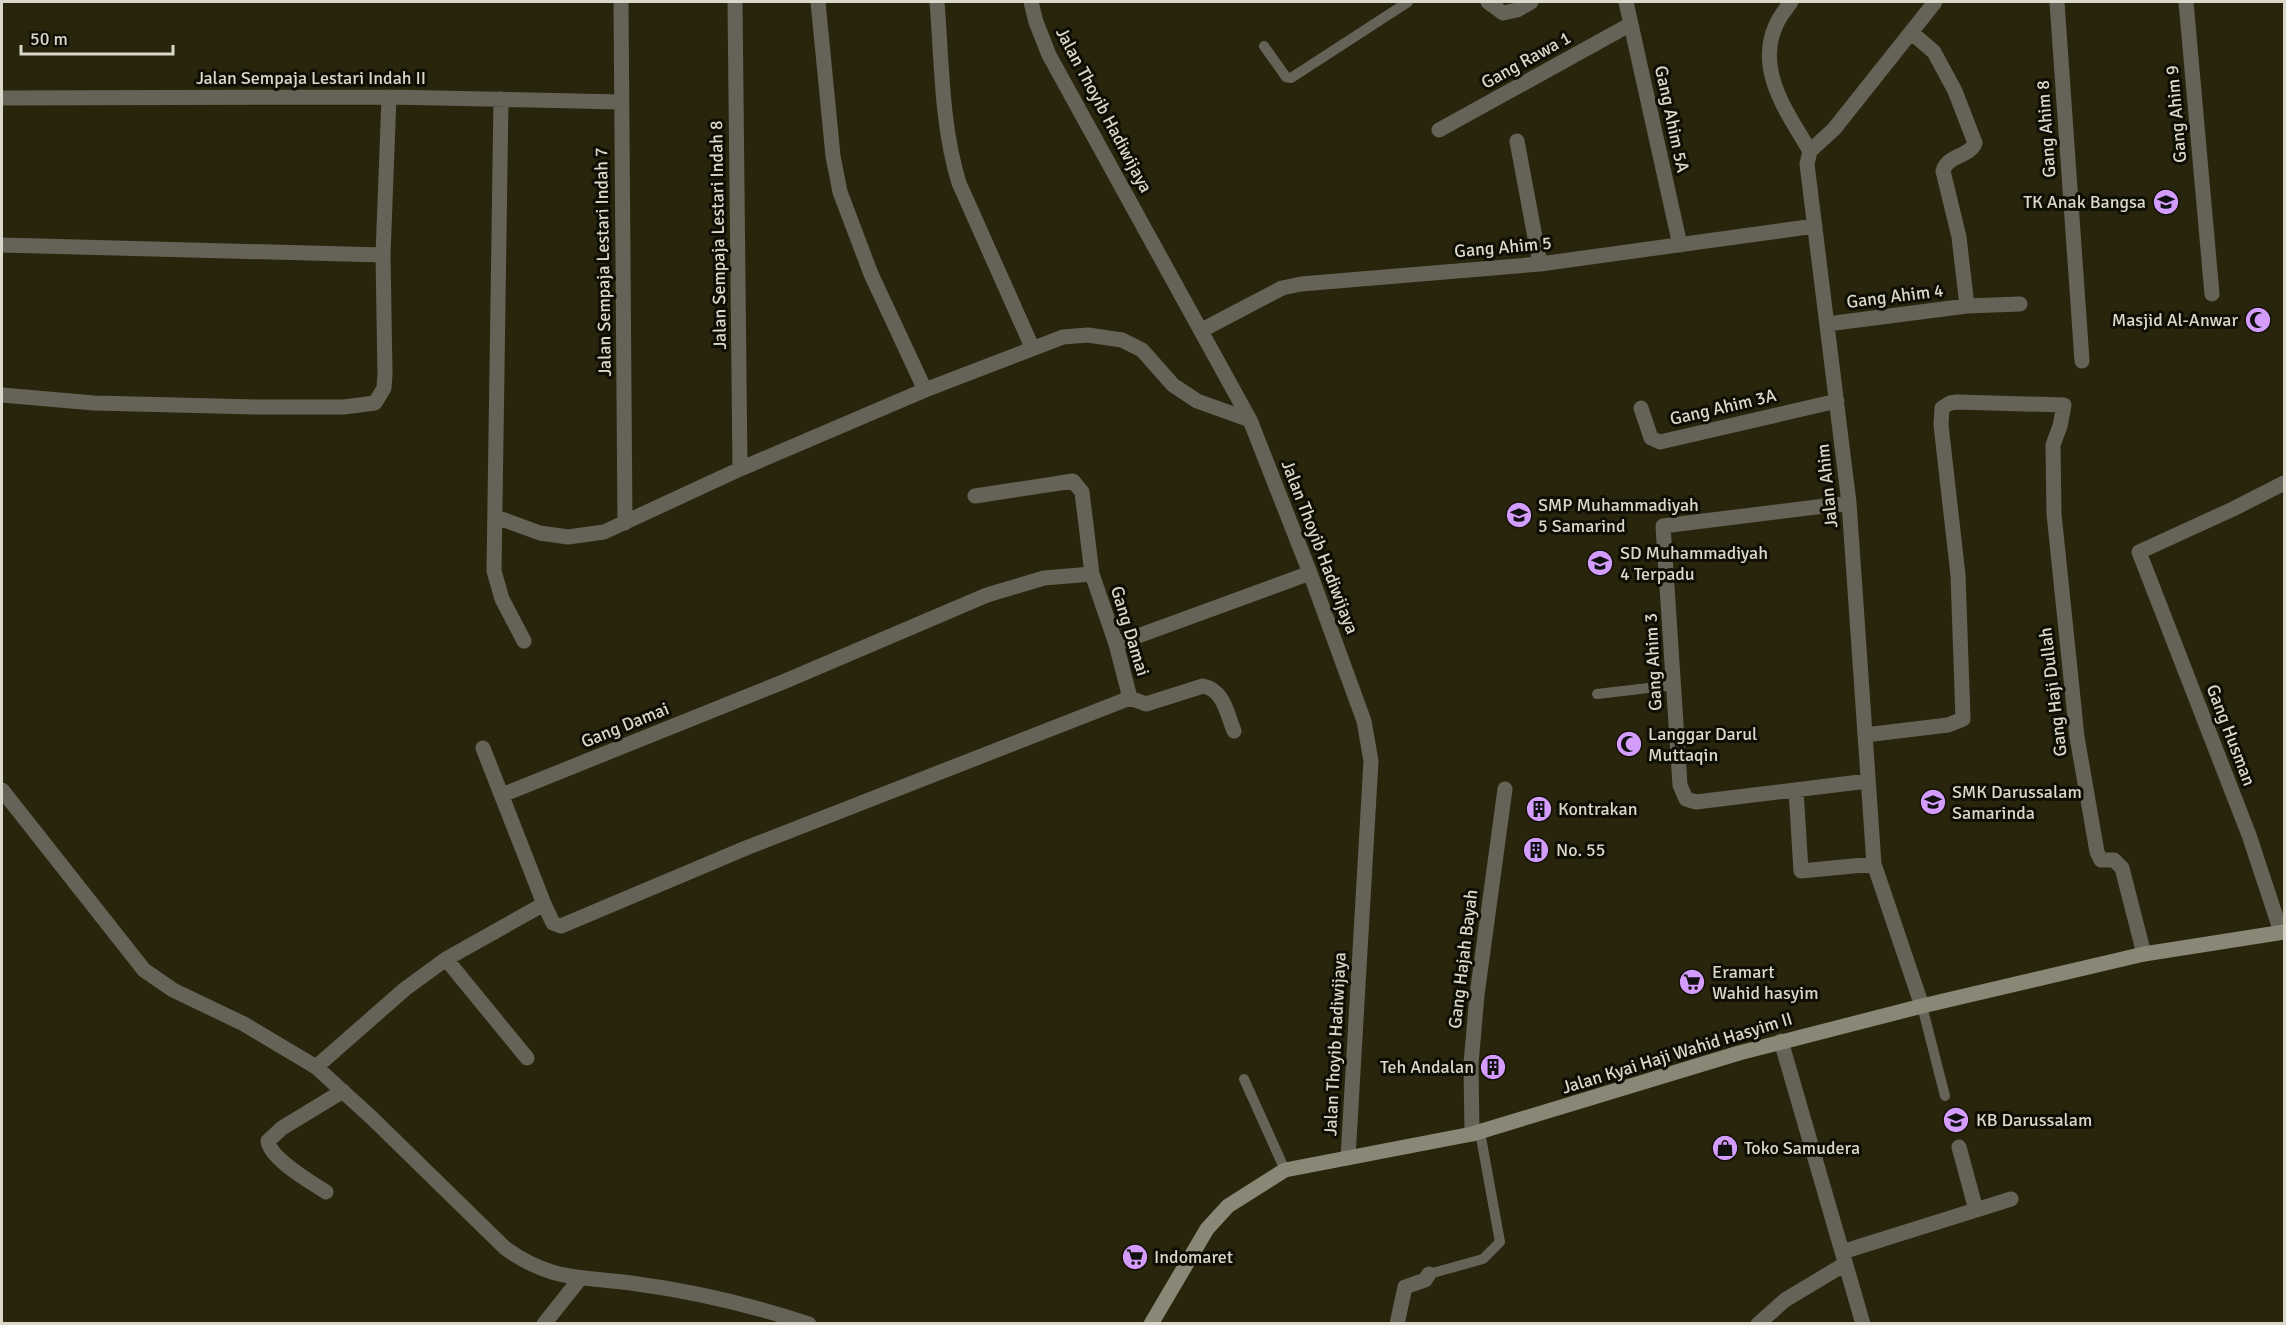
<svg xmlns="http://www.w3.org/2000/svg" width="2286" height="1325" viewBox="0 0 2286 1325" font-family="Signika,sans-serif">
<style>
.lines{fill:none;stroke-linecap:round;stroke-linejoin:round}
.lane{stroke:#656358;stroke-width:10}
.street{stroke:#656358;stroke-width:15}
.secondary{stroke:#898775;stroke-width:15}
.labels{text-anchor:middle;stroke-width:6;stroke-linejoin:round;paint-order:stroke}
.street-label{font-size:18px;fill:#dad8ca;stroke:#0f0e05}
.poi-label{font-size:18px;fill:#dad8ca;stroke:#0f0e05;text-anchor:start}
</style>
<rect width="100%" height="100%" fill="#29250d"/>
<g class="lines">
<!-- lane -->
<path class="lane" d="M1264 46 1286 77 1291 78 1408 2
M1597 694 1674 685
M1922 1006 1945 1096
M1244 1079 1285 1170
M1429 1274 1483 1259 1500 1242 1480 1132"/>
<!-- street -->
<path class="street" d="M621 2 625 523
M735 2 740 469
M818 2 833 156 840 192 871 274 925 390
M937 2C942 62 941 125 959 183L1032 347
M1031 2 1036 22 1049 55 1250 420 1310 573 1364 721 1371 761 1348 1158
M1488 2 1503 13 1517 10 1531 2
M1626 2 1680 245
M1791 2C1786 9 1779 17 1776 25 1755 70 1788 114 1810 151
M2057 2 2082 361
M2186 2 2212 294
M1912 33 1934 52 1955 91 1975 143C1970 157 1948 154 1943 171L1959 237 1967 306
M2 98 389 97 621 102
M501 99 494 571 502 599 524 641
M1439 130 1631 24
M1517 141 1540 264
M2 245 383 255
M1827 324 1967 306 2020 304
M1202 330 1282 288 1301 284 1540 264 1815 226
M2 395 94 403 257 407H344L375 403 384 388 385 374 383 255 389 97
M1641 408 1651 438 1660 442 1837 401
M975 496 1073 481 1082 492 1092 574
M1849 503 1663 526 1680 785 1686 799 1696 802 1868 781
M496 517 540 533 568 537 604 532 740 469 925 390 1063 337 1088 335 1122 340 1142 350 1173 385 1197 401 1250 420
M1116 644 1310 573
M1130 698 1146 704 1203 686C1224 690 1227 714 1234 731
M1865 735 1948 725 1963 719 1958 575 1941 425 1942 408 1950 403 1957 402 2064 405 2060 426 2053 445 2054 514 2077 737 2097 852 2101 860H2114L2122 868 2144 954
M483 748 544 904
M2 790 144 970 173 990 244 1024 316 1067 372 1118 505 1248C551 1281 578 1276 631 1283 691 1291 752 1305 809 1324
M1796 790 1801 871 1874 864
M2281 932 2249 835 2139 552 2233 509 2284 483
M446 959 527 1058
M1922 1006 1874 864 1849 503 1807 164 1810 151 1834 129 1935 2
M1781 1041 1863 1324
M316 1067 405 989 446 959 544 904 553 923 561 926 746 848 1130 698 1116 644 1092 574 1044 578 987 595 783 682 502 795
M1472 1134 1471 1064 1477 995 1505 789
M1959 1147 1976 1210
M326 1192C311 1182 270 1159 268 1141L282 1128 343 1091
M1842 1252 2011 1199
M544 1324 579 1280
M1397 1324 1405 1287 1425 1280 1429 1274
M1758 1324 1785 1300 1845 1264"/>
<!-- secondary -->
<path class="secondary" d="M1151 1324 1207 1229 1228 1206 1285 1170 1472 1134 1739 1053 1922 1006 2144 954 2284 932"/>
</g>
<!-- icons -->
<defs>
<g id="school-disc" transform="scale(1.35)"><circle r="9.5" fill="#d49cfc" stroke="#0f0e05"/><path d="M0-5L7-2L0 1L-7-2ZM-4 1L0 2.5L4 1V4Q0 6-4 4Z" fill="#111"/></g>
<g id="mosque-disc" transform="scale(1.35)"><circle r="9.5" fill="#d49cfc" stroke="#0f0e05"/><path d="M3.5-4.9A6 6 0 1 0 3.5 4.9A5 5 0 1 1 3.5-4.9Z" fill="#111"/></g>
<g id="building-disc" transform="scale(1.35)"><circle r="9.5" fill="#d49cfc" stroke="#0f0e05"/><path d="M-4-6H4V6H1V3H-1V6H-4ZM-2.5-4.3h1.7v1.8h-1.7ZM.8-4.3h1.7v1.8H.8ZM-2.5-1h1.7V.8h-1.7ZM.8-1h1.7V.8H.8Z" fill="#111"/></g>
<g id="supermarket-disc" transform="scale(1.35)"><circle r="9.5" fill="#d49cfc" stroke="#0f0e05"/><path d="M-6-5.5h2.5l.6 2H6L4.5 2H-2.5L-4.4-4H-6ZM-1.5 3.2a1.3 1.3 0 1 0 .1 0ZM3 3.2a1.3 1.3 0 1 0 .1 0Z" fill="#111"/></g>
<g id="shop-disc" transform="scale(1.35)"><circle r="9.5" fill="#d49cfc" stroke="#0f0e05"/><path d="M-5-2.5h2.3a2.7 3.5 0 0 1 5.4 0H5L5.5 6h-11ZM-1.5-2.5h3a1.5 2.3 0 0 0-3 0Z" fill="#111"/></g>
</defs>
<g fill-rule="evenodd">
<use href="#school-disc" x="2166" y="202"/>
<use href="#mosque-disc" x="2258" y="320"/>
<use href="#school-disc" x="1519" y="515"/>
<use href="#school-disc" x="1600" y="563"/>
<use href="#mosque-disc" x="1629" y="744"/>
<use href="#school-disc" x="1933" y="802"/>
<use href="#building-disc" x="1539" y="809"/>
<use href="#building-disc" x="1536" y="850"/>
<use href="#supermarket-disc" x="1692" y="982"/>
<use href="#building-disc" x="1493" y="1067"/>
<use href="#school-disc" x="1956" y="1120"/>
<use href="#shop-disc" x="1725" y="1148"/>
<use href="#supermarket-disc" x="1135" y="1257"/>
</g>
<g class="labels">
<!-- street labels -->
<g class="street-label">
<text transform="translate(1526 60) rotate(-29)" y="6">Gang Rawa 1</text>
<text x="311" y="84">Jalan Sempaja Lestari Indah II</text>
<text transform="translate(1104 110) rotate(62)" y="6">Jalan Thoyib Hadiwijaya</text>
<text transform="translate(2176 114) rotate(-95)" y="6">Gang Ahim 9</text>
<text transform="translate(1672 119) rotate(78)" y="6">Gang Ahim 5A</text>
<text transform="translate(2046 129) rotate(-94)" y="6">Gang Ahim 8</text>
<text transform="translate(718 235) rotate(-91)" y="6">Jalan Sempaja Lestari Indah 8</text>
<text transform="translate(1503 247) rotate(-5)" y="6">Gang Ahim 5</text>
<text transform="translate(603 262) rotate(-91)" y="6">Jalan Sempaja Lestari Indah 7</text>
<text transform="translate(1895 296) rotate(-7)" y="6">Gang Ahim 4</text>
<text transform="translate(1723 407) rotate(-13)" y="6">Gang Ahim 3A</text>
<text transform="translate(1827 486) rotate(-96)" y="6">Jalan Ahim</text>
<text transform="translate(1320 547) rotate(69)" y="6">Jalan Thoyib Hadiwijaya</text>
<text transform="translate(1130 631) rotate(73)" y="6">Gang Damai</text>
<text transform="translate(1653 662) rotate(-93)" y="6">Gang Ahim 3</text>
<text transform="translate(2053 692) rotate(-97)" y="6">Gang Haji Dullah</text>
<text transform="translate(625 725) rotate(-22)" y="6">Gang Damai</text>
<text transform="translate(2231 735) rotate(69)" y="6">Gang Husman</text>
<text transform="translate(1463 959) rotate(-83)" y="6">Gang Hajah Bayah</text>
<text transform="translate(1335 1044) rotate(-87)" y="6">Jalan Thoyib Hadiwijaya</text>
<text transform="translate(1677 1053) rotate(-17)" y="6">Jalan Kyai Haji Wahid Hasyim II</text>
</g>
<!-- poi labels -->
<g class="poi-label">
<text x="2146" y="208" text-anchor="end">TK Anak Bangsa</text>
<text x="2238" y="326" text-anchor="end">Masjid Al-Anwar</text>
<text x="1538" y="511">SMP Muhammadiyah<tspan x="1538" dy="21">5 Samarind</tspan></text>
<text x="1620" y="559">SD Muhammadiyah<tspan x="1620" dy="21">4 Terpadu</tspan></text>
<text x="1648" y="740">Langgar Darul<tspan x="1648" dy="21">Muttaqin</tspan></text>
<text x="1952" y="798">SMK Darussalam<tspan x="1952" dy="21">Samarinda</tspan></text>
<text x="1558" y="815">Kontrakan</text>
<text x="1556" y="856">No. 55</text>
<text x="1712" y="978">Eramart<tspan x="1712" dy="21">Wahid hasyim</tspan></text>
<text x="1474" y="1073" text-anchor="end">Teh Andalan</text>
<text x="1976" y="1126">KB Darussalam</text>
<text x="1744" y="1154">Toko Samudera</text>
<text x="1154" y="1263">Indomaret</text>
</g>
</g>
<!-- border -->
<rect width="2286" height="1325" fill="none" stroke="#dad8ca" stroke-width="6"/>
<!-- scale -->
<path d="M21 45v9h152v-9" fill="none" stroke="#dad8ca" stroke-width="3"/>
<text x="30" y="45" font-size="18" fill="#dad8ca" stroke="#0f0e05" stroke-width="4.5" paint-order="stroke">50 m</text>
</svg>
